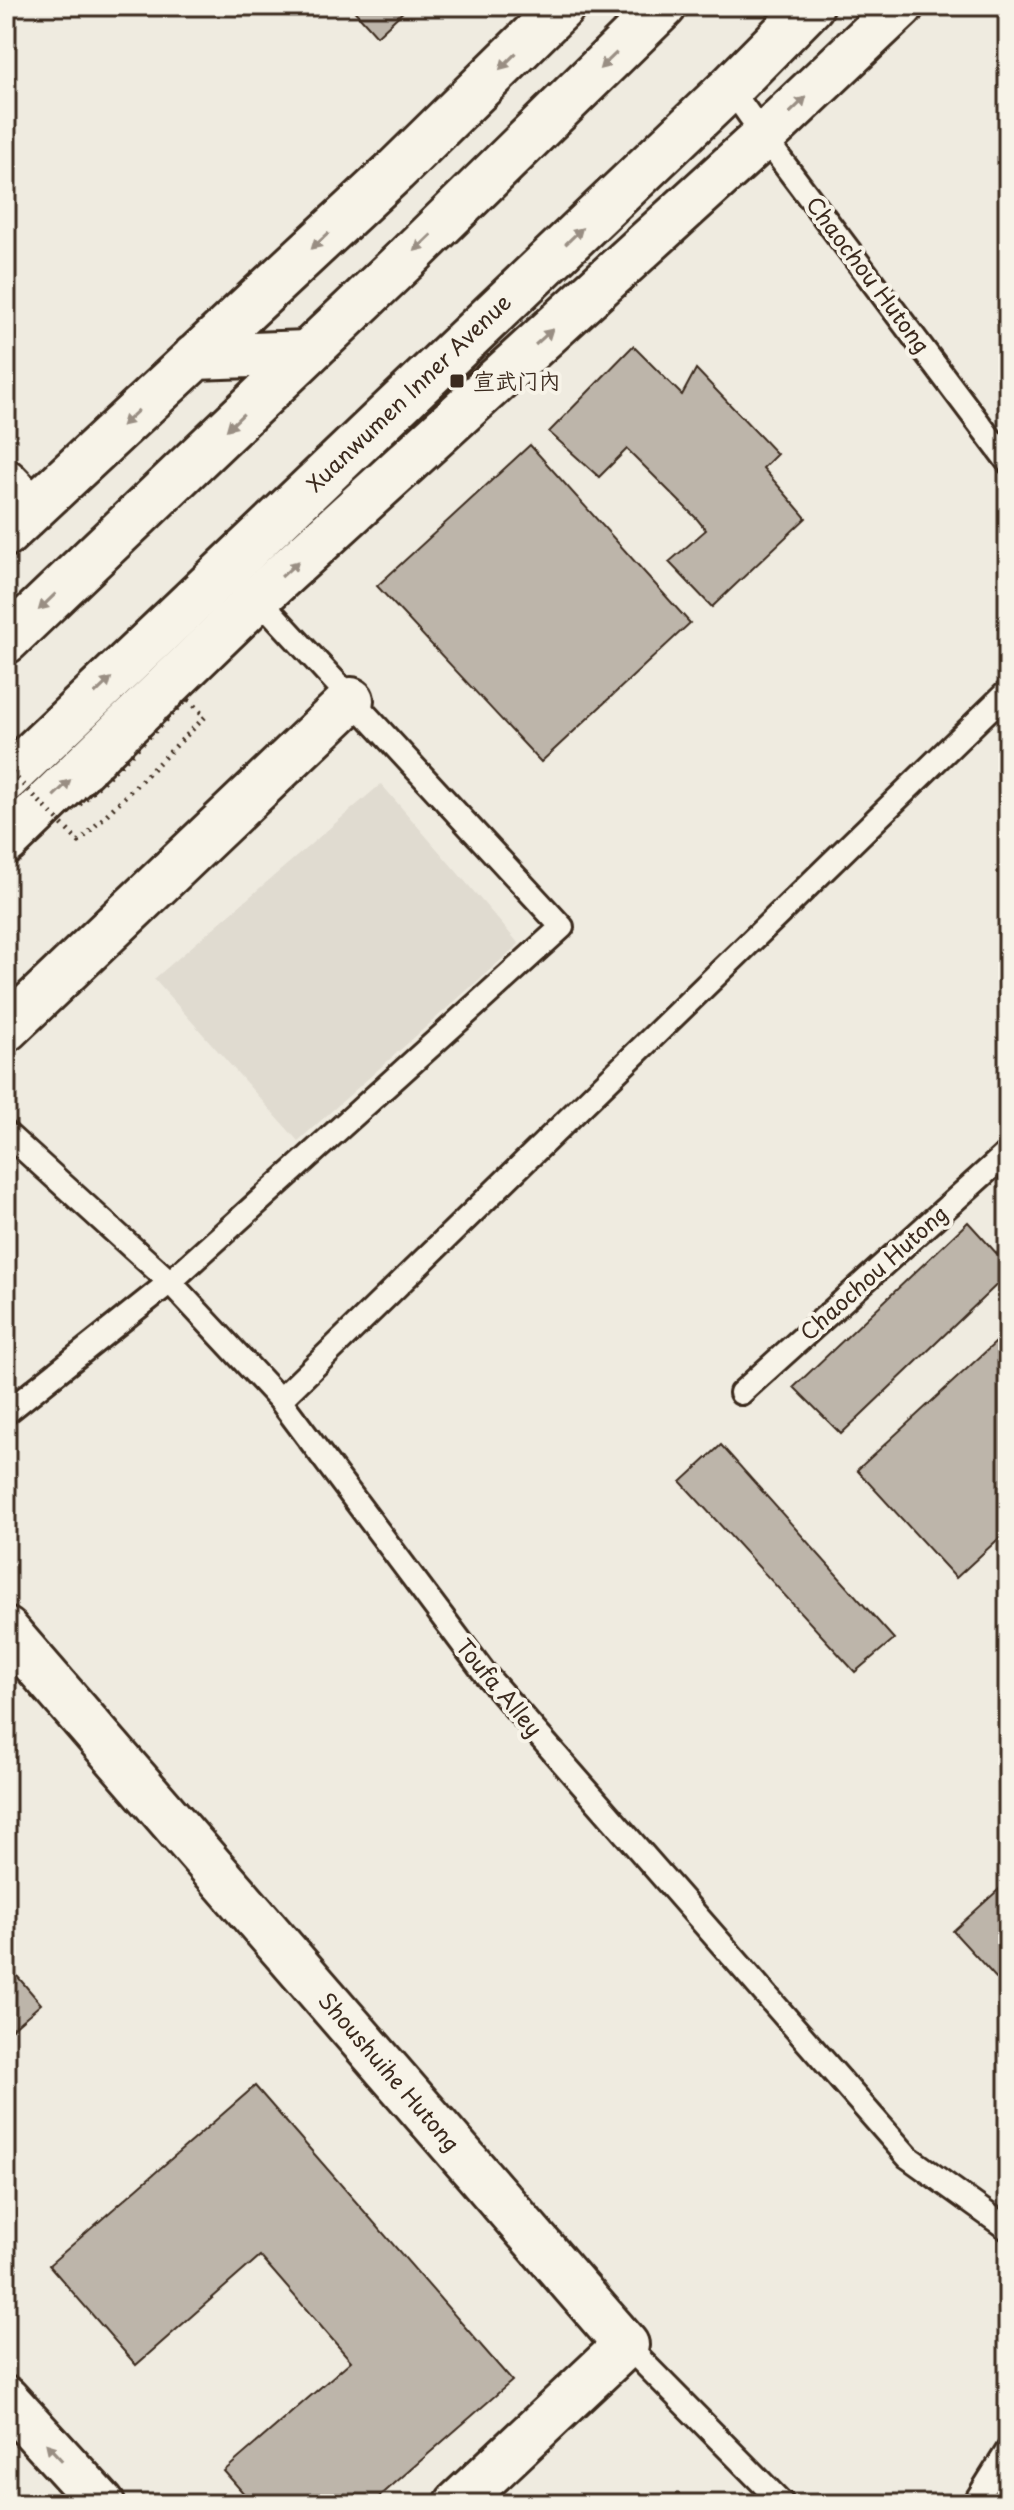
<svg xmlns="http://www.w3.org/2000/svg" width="1014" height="2510" viewBox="0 0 1014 2510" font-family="'Playpen Sans','LXGW WenKai TC',sans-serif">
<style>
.built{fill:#e0dbd0}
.building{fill:#bdb5aa;stroke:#3b2a1e;stroke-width:2}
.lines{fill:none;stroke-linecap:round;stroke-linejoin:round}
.service-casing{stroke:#3b2a1e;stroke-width:28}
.minor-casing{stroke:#3b2a1e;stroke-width:50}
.tertiary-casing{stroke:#3b2a1e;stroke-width:50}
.primary-casing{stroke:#3b2a1e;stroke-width:50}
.service{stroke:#f7f3e8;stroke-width:22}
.minor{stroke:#f7f3e8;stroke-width:44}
.tertiary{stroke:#f7f3e8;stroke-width:44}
.primary{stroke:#f7f3e8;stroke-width:44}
.path-bridge{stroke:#3b2a1e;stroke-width:5;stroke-dasharray:2 6;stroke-linecap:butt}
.oneway{fill:#998e83}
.poi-dot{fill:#3b2a1e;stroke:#f7f3e8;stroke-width:3}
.labels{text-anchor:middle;stroke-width:8;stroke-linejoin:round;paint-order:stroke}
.street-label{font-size:22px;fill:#3b2a1e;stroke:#f7f3e8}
.poi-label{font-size:22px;fill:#3b2a1e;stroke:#f7f3e8;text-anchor:start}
</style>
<rect width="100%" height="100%" fill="#efebe0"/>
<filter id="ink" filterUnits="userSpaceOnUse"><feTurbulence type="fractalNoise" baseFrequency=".0125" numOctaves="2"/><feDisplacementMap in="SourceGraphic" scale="16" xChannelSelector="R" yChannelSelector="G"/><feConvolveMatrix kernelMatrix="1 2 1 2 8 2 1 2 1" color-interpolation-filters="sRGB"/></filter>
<g filter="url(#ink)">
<!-- built -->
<path class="built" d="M381 784 519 944 298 1141 154 979Z"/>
<!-- building -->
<path class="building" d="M350 6H409L377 36Z
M633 346 682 395 696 369 777 454 763 468 806 518 712 607 669 562 706 530 697 519 627 449 599 477 549 432Z
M530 445 690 623 541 762 377 586Z
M968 1222 1008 1266V1274L841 1434 794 1387Z
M1008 1331V1530L956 1578 857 1470Z
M721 1445 894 1639 855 1672 681 1482Z
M1008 1881V1991L953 1931Z
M6 1963 41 2004 6 2034Z
M255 2086 512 2381 371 2504H253L224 2471 351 2361 260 2256 136 2365 49 2265Z"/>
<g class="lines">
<!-- service casing -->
<g class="service-casing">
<path id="service" d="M730 88 781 160 1008 462
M6 1133 170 1282 280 1400 486 1675 908 2157 1008 2229
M741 1393 1008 1152
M280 1400 1008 691
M6 1413 170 1282 562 927 258 598
M626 2345 783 2504
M974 2504 1008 2450"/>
</g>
<!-- minor casing -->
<g class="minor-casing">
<path id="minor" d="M6 482 32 509
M6 1029 351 700
M6 1630 626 2345 457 2504
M6 2399 102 2504"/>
</g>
<!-- tertiary casing -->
<g class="tertiary-casing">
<path id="tertiary" d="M195 357 307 353
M6 534 395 171 563 6
M6 842 258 598 764 136 901 6"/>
</g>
<!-- primary casing -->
<g class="primary-casing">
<path id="primary" d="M6 641 409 256 664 6
M6 779 730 88 811 6"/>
</g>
<!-- service -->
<use href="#service" class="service"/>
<!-- minor -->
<use href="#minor" class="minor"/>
<!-- tertiary -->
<use href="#tertiary" class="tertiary"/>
<!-- primary -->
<use href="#primary" class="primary"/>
<!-- path-bridge -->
<path class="path-bridge" d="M6 767 79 842 205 717 188 699 76 808"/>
</g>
<!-- one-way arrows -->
<defs><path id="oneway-solid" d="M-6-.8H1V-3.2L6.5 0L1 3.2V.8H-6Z" transform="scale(2)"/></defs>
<g class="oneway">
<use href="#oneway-solid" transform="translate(508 61) rotate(135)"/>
<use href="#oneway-solid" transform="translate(608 61) rotate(136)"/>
<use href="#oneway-solid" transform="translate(798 105) rotate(-44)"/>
<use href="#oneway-solid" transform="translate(574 236) rotate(-44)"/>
<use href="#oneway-solid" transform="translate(320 241) rotate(137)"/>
<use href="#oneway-solid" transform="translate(423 243) rotate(136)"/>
<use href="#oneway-solid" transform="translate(544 337) rotate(-42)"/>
<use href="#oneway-solid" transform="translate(130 418) rotate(137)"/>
<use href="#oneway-solid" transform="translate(235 422) rotate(136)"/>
<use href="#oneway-solid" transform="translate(290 569) rotate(-42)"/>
<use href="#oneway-solid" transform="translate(47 602) rotate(136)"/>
<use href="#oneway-solid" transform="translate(103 686) rotate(-44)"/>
<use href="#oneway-solid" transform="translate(62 788) rotate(-44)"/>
<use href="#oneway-solid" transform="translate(54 2452) rotate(-133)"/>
</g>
</g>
<!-- markers -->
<rect class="poi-dot" x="449" y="373" width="16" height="16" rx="4"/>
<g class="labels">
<!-- street labels -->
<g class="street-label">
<text transform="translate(868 275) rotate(53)" y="8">Chaochou Hutong</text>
<text transform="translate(409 393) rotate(-44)" y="8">Xuanwumen Inner Avenue</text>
<text transform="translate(874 1273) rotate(-42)" y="8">Chaochou Hutong</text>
<text transform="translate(499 1688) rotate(50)" y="8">Toufa Alley</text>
<text transform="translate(389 2072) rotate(49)" y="8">Shoushuihe Hutong</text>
</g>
<!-- poi labels -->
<g class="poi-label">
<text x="473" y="389">宣武门内</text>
</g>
</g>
<!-- margin -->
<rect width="1014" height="2510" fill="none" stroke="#f7f3e8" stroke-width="32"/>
<rect x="16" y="16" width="982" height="2478" fill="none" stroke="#3b2a1e" stroke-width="3" filter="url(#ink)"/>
</svg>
